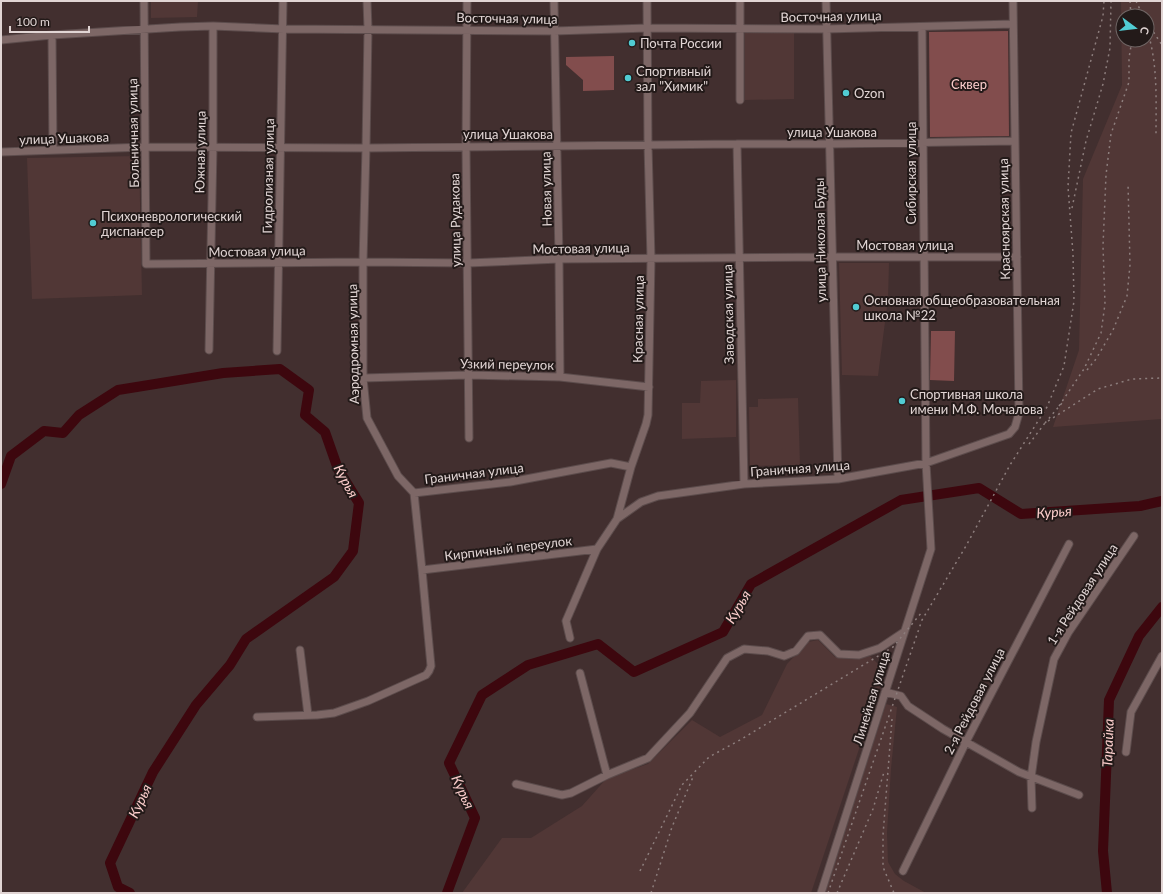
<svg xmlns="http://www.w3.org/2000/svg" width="1163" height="894" viewBox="0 0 1163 894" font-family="Lato,sans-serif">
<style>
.built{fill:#513736;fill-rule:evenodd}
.green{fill:#824d4d}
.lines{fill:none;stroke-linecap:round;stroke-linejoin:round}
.river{stroke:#3d070e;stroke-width:10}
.minor-casing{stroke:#5c4c4c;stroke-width:9}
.minor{stroke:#7d6766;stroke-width:7}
.rail{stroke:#8d7e7d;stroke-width:1.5;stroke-dasharray:2 4;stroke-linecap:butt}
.poi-dot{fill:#51ccd3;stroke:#231a19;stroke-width:1.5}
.labels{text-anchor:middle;stroke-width:4;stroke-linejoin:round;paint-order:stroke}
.street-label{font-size:13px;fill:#e1d5d4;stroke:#231a19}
.poi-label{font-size:13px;fill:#e1d5d4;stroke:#231a19;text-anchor:start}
.park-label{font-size:13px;fill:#fccecd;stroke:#231a19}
.water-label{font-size:14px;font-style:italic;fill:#fccecc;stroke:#231a19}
</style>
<rect width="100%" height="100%" fill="#422f2f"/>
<!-- built -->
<path class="built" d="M151 1H198L197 17 151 18Z
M1121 1H1162V419L1053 427 1079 350 1083 179 1122 85ZM1123 16H1147V40H1123Z
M745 31H794V99L745 100Z
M139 156 142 295 32 299 27 158Z
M839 263H889L888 299 878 376 842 375Z
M736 380V437L682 439V403H700L701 381Z
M798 398 800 465 750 466 749 407H758V399Z
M818 640 835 657 853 658 870 656 885 671 811 893H462L502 838H531L582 806 607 778 648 764 692 720 720 737 762 715 787 664 808 642Z
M886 704 897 707 891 769 887 833 888 862 895 874 904 881 926 893H825Z"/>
<!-- green -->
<path class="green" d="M1008 31 1009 136 930 137 929 32Z
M614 56V90L583 91V80L566 65V57Z
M931 331H955L954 381 930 380Z"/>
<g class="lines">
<!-- river -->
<path class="river" d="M1 484 11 456 44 431 63 433 79 415 118 390 223 373 280 369 309 390 305 415 325 432 338 469 359 503 353 551 334 577 246 639 230 665 196 705 153 772 110 863 118 887 130 893
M447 893 475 818 449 763 482 695 528 665 598 644 634 672 723 632 751 584 901 500 979 488 1021 514 1140 506 1162 501
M1107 893 1103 851 1109 700 1139 636 1162 607"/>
<!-- minor casing -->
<g class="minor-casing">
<path id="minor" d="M144 1 146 264 363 262 468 263 559 259 832 257H1017
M467 1 466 147 469 438
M554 1 559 259 560 377
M740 1V100
M826 1 838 479
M52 35 53 150
M1 40 52 35 180 27 213 26 284 29 554 31 648 28 826 29 1013 24
M737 144 744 484
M1 152 145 147 366 148 737 144H830L1015 141
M209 350 213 147V26
M277 351 283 1
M363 378 468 375 560 377 649 387
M414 493 510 482 611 463 631 467
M617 519 641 502 658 496 744 484 838 479 926 463 1009 434 1015 427 1019 413 1013 1
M422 570 597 549
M570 638 566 621 597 549 617 519 631 467 646 424 648 415 651 259 648 145 647 1
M300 650 308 715
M580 673 607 775
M885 692 901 696 908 706 943 729 1019 772 1079 795
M257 717 317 715 334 713 368 701 426 675 429 671 431 666 422 570 414 493 398 476 367 418 363 378V262L366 148 368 29 367 1
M1126 752 1131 712 1162 656
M516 784 562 795 571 793 607 775 648 758 690 713 727 658 744 649 768 651 784 656 796 651 808 636 820 635 839 654 859 655 880 648 904 632
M1032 808 1031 778 1036 742 1054 659 1068 633 1134 536
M903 871 966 742 1069 544
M821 893 931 549 926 463 922 27"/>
</g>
<!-- minor -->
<use href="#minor" class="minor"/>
<!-- rail -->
<path class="rail" d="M1130 1 1131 16
M1136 1 1143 16
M1147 22 1162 45
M1147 30C1158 63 1156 101 1156 136
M1072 208 1086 141 1103 84 1110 48 1111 1
M1087 370 1096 359 1113 330 1127 296 1130 265 1128 183
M1059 406 1084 369 1101 333 1105 304 1103 246 1106 175 1111 134 1129 82V58L1132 40
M1045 423 1062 403
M1029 444 1045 423 1098 389 1132 379 1162 378
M892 719 883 835V867L894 893
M640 871 682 785 709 757 740 740 893 647 922 612
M651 893 672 827 693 777
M828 893 922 620 966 546 1010 465 1047 407 1064 366 1074 301 1073 254 1068 187 1071 133 1103 16 1104 1
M837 893 873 809 884 772"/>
</g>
<!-- markers -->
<g class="poi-dot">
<circle cx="632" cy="43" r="4"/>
<circle cx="628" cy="78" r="4"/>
<circle cx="846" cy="93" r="4"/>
<circle cx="93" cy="223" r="4"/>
<circle cx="856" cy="307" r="4"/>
<circle cx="902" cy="401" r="4"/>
</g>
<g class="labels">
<!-- street labels -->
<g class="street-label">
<text transform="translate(831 16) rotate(-1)" y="5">Восточная улица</text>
<text transform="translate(507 18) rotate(1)" y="5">Восточная улица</text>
<text x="832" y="137">улица Ушакова</text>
<text transform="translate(133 133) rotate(-91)" y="5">Больничная улица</text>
<text x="508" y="139">улица Ушакова</text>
<text transform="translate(64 138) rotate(-2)" y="5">улица Ушакова</text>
<text transform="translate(200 152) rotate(-89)" y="5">Южная улица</text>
<text transform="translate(911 173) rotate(-90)" y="5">Сибирская улица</text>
<text transform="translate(268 176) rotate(-89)" y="5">Гидролизная улица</text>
<text transform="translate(546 189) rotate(-91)" y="5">Новая улица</text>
<text transform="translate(1004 219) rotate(-91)" y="5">Красноярская улица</text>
<text transform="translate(455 220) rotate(-91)" y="5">улица Рудакова</text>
<text transform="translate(820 240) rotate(-91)" y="5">улица Николая Буды</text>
<text x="905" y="250">Мостовая улица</text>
<text transform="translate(581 248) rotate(-1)" y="5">Мостовая улица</text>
<text transform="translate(257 251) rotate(-1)" y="5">Мостовая улица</text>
<text transform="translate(728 314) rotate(-91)" y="5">Заводская улица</text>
<text transform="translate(638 319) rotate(-89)" y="5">Красная улица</text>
<text transform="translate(353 344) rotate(-91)" y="5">Аэродромная улица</text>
<text transform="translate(507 364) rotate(1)" y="5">Узкий переулок</text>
<text transform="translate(800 468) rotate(-4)" y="5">Граничная улица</text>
<text transform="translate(474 473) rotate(-7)" y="5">Граничная улица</text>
<text transform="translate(508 548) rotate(-7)" y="5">Кирпичный переулок</text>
<text transform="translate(1082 594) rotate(-57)" y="5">1-я Рейдовая улица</text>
<text transform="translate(871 698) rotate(-73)" y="5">Линейная улица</text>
<text transform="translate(974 701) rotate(-63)" y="5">2-я Рейдовая улица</text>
</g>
<!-- poi labels -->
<g class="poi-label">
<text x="640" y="48">Почта России</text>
<text x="636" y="76">Спортивный<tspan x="636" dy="15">зал "Химик"</tspan></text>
<text x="854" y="98">Ozon</text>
<text x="101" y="221">Психоневрологический<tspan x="101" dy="15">диспансер</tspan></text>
<text x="864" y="305">Основная общеобразовательная<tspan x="864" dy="15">школа №22</tspan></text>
<text x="910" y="399">Спортивная школа<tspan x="910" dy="15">имени М.Ф. Мочалова</tspan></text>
</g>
<!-- park labels -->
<g class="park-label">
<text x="969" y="89">Сквер</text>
</g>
<!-- water labels -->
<g class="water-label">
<text transform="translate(346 481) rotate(62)" y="5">Курья</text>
<text transform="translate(1054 512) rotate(-4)" y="5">Курья</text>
<text transform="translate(738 607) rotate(-59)" y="5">Курья</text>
<text transform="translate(1108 743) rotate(-88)" y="5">Тарайка</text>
<text transform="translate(463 792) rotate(65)" y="5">Курья</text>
<text transform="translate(140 801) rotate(-65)" y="5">Курья</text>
</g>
</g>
<!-- border -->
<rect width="1163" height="894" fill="none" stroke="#e1d5d4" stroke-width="4"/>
<!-- north arrow -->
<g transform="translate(1135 28) rotate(105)"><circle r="19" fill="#231a19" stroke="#6f6564"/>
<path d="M0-3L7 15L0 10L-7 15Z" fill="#51ccd3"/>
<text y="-6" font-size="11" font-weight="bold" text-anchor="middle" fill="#e1d5d4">С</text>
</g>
<!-- scale -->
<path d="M10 26v6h79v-6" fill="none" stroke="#e1d5d4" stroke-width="2"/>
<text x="16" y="26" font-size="12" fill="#e1d5d4" stroke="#231a19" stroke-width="3" paint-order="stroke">100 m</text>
</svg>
